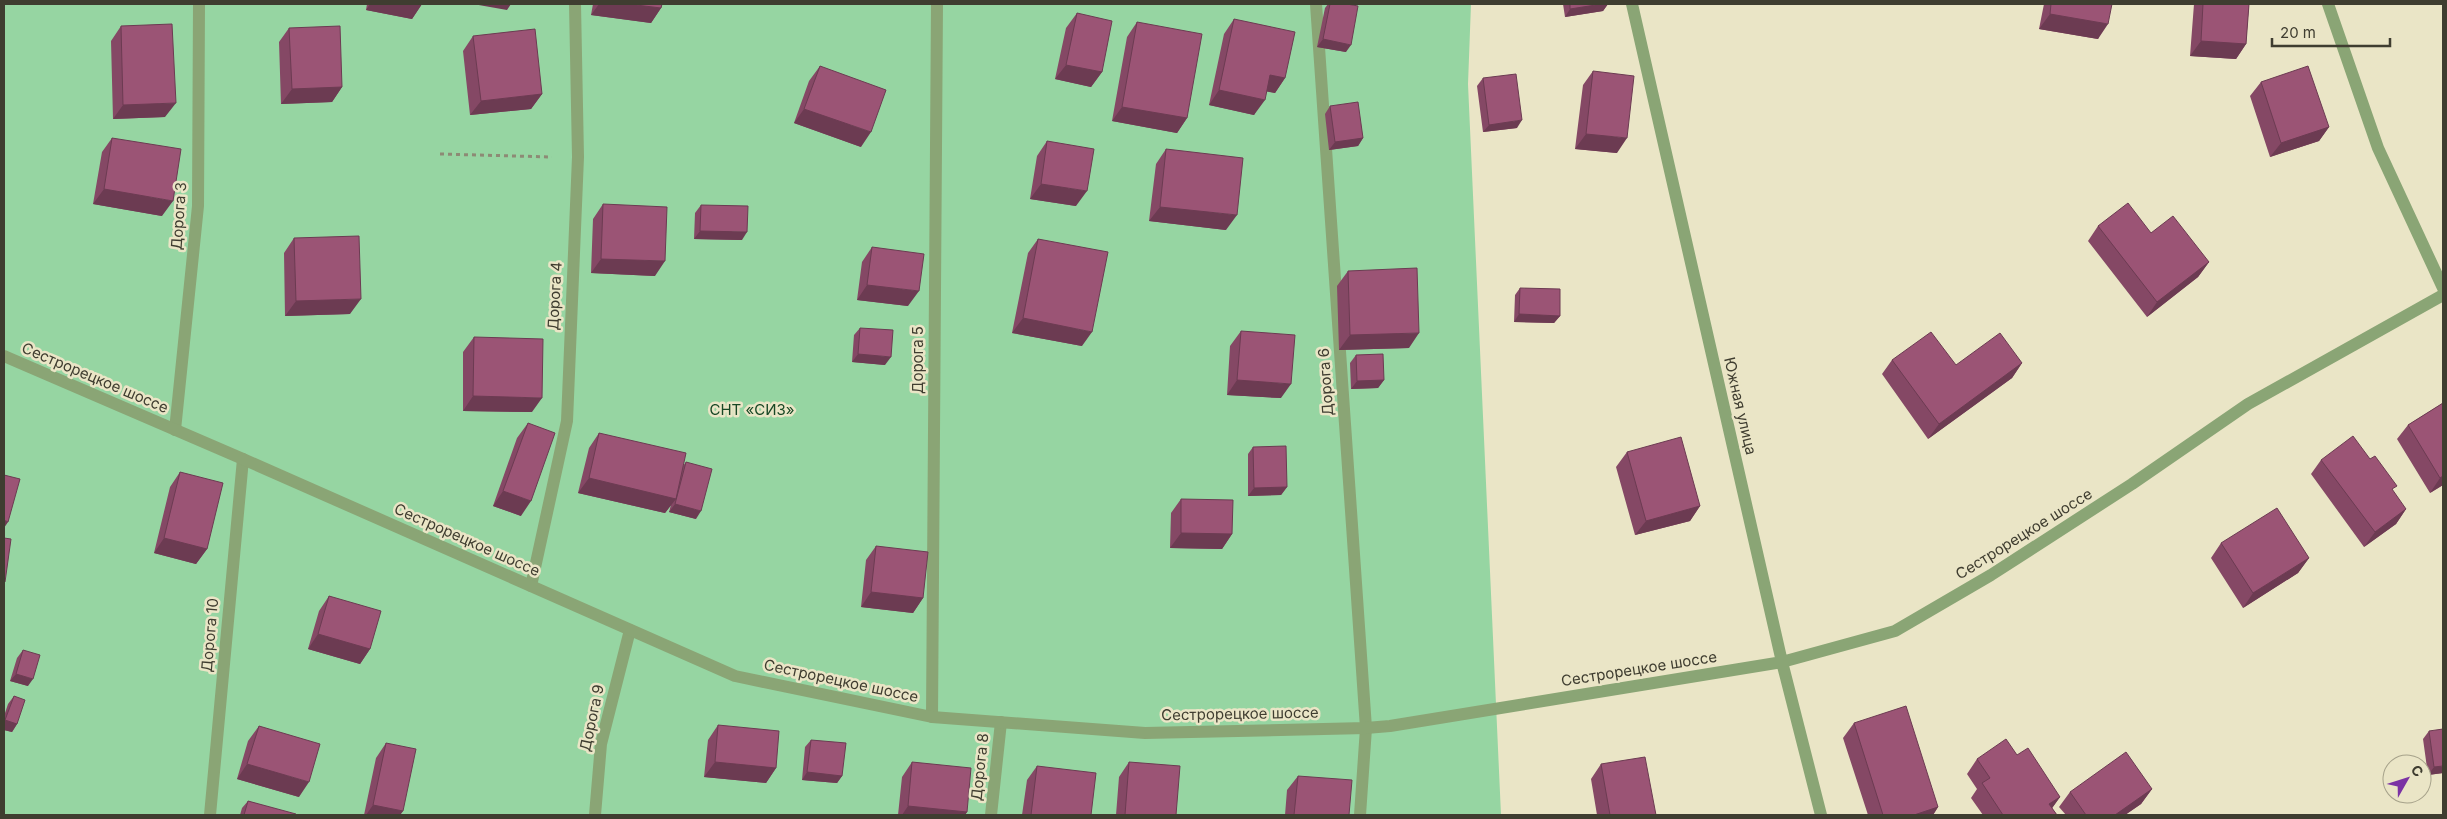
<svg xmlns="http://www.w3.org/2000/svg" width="2447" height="819" viewBox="0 0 2447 819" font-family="Inter,sans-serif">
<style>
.green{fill:#96d5a2}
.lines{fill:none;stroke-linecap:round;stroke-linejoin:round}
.path{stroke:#8d8a75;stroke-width:3;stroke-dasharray:4 4;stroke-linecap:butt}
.lane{stroke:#8aa575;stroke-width:12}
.street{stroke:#8aa575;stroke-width:12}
.wall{fill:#854865}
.shaded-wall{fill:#6c3b52}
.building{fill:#9b5475;stroke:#6c3b52}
.labels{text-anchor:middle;stroke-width:5;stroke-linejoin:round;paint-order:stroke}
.street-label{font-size:15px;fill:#3f3d30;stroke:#eae5c6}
.park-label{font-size:15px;fill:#174825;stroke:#eae5c6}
</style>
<rect width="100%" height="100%" fill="#eae5c6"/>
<!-- green -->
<path class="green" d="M4 4H1471L1468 84 1501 815H4Z"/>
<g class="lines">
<!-- path -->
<path class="path" d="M440 154 552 157"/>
<!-- lane -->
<path class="lane" d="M1316 4 1366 728 1360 815
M175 430 198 206 199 4
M531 586 567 421 578 157 575 4
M932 717 937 4
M210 815 243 459
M595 815 601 744 630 630
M991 815 1001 722"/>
<!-- street -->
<path class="street" d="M1632 4 1782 662 1821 815
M2328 4 2378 148 2443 288
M4 356 243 459 735 676 932 717 1145 733 1366 728 1390 726 1782 662 1895 631 1991 575 2132 484 2248 404 2443 295"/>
</g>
<!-- wall -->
<path class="wall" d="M367 4H422L412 19 366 10Z
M593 4H662L661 8 651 23 591 15Z
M1328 4H1347L1346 52 1317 47 1325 8Z
M1563 4H1608L1603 11 1565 17Z
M2044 4H2112L2098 39 2039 29Z
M2194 4H2249L2246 44 2236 59 2190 56Z
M1077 13 1102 72 1091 87 1055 79 1066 28Z
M1234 19 1285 78 1275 93 1266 91 1254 115 1209 105 1224 34Z
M1137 22 1187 118 1177 133 1112 121 1127 37Z
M121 26 165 117 113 119 111 41Z
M289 28 342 87 332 102 281 104 279 42Z
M473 36 542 94 531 109 470 115 463 51Z
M820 66 861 147 794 123 809 81Z
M1593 71 1617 153 1575 149 1583 85Z
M1483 78 1517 128 1483 132 1477 86Z
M2261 82 2329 127 2319 141 2270 157 2250 96Z
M1330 106 1363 138 1358 146 1329 150 1325 114Z
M112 138 162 216 93 204 102 152Z
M1047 141 1076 206 1030 199 1037 156Z
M1166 149 1226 230 1149 221 1156 164Z
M603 204 655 276 591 273 593 219Z
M701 205 742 240 694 239 695 213Z
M2098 226 2151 233 2209 262 2198 277 2147 317 2088 241Z
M294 238 350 314 285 316 284 253Z
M1038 239 1082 346 1012 333 1028 253Z
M872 247 908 306 857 300 862 262Z
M1348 271 1409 348 1339 350 1337 286Z
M1520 288 1560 316 1554 323 1514 322 1515 295Z
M860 328 885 365 852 362 854 335Z
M1241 331 1281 398 1227 395 1230 346Z
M474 337 532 412 463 411V352Z
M1356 355 1384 380 1378 388 1351 389 1350 363Z
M1892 360 1956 365 2022 363 2012 378 1928 439 1882 374Z
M2443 403V485L2430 493 2397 439 2408 425Z
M528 423 521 516 493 506 517 438Z
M599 433 683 466 686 462 696 519 669 512 671 505 665 513 578 493 589 448Z
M1253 447 1287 487 1281 495 1248 496V454Z
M1627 452 1700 506 1690 521 1635 535 1616 467Z
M2321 460 2406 509 2396 524 2364 547 2311 474Z
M180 472 207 549 196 564 154 553 170 487Z
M1181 499 1232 534 1222 549 1170 548 1171 513Z
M2221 543 2309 558 2298 573 2243 608 2211 558Z
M876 546 923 598 913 613 861 607 866 560Z
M329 596 370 649 360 664 308 649 319 611Z
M23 650 28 686 10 681 17 658Z
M14 696 17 724 12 732 4 730V716L8 704Z
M1854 723 1938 807 1933 815H1868L1843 738Z
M718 725 776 768 766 783 704 777 708 740Z
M259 726 299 797 237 779 248 741Z
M2429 731 2443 773 2428 775 2423 739Z
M811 740 842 776 837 783 802 780 805 747Z
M386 743 403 811 400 815H364L376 758Z
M2017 755 2060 797 2052 808 2057 815H1983L1971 798 1977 789 1967 774 1977 759Z
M912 762 967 812 965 815H898L902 777Z
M1129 762 1176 815H1116L1119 777Z
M1601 764 1656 815H1597L1591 779Z
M1037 766 1091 815H1022L1027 780Z
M1298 776 1349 815H1285L1287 790Z
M2152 789 2141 804 2125 815H2066L2059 807 2070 792Z
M248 801 296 815H240L242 808Z"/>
<!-- shaded-wall -->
<path class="shaded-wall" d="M370 4H422L412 19 366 10Z
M473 4H511L507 10Z
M599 4H628L661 8 651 23 591 15Z
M1602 4H1608L1603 11 1565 17 1570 9Z
M2050 14 2108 24 2098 39 2039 29Z
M1323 39 1351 45 1346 52 1317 47Z
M2201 41 2246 44 2236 59 2190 56Z
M1066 65 1102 72 1091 87 1055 79Z
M1270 75 1285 78 1275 93 1259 90Z
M342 87 332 102 281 104 292 89Z
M1219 90 1265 100 1254 115 1209 105Z
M542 94 531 109 470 115 481 101Z
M176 103 165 117 113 119 123 105Z
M1122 107 1187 118 1177 133 1112 121Z
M804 109 871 132 861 147 794 123Z
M1522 120 1517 128 1483 132 1489 125Z
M2329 127 2319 141 2270 157 2281 143Z
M1586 134 1627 138 1617 153 1575 149Z
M1363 138 1358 146 1329 150 1335 142Z
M1041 184 1087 191 1076 206 1030 199Z
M104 189 173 201 162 216 93 204Z
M1160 207 1237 215 1226 230 1149 221Z
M700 231 747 232 742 240 694 239Z
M601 259 665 261 655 276 591 273Z
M2209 262 2198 277 2147 317 2157 302Z
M867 285 919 291 908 306 857 300Z
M361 299 350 314 285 316 296 301Z
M1519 314 1560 316 1554 323 1514 322Z
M1023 318 1092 332 1082 346 1012 333Z
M1419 333 1409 348 1339 350 1350 335Z
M858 354 891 357 885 365 852 362Z
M2022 363 2012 378 1928 439 1939 424Z
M1237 380 1291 384 1281 398 1227 395Z
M1384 380 1378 388 1351 389 1357 381Z
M473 396 542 398 532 412 463 411Z
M2443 476V485L2430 493 2440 478Z
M589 478 676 499 665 513 578 493Z
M1287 487 1281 495 1248 496 1254 488Z
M503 491 531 501 521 516 493 506Z
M675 504 701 511 696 519 669 512Z
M1700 506 1690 521 1635 535 1646 521Z
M2406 509 2396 524 2364 547 2375 532Z
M4 520 8 522 4 528Z
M1181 533 1232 534 1222 549 1170 548Z
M164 538 207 549 196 564 154 553Z
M2309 558 2298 573 2243 608 2253 593Z
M871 592 923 598 913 613 861 607Z
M318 634 370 649 360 664 308 649Z
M16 674 33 679 28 686 10 681Z
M5 720 17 724 12 732 4 730V722Z
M715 762 776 768 766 783 704 777Z
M247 764 309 782 299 797 237 779Z
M2443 766V773L2428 775 2434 767Z
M807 772 842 776 837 783 802 780Z
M2152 789 2141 804 2125 815H2115Z
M2060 797 2050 811 2049 804Z
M373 805 403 811 400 815H366Z
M908 806 967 812 965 815H902Z
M1938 807 1933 815H1914Z"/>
<!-- building -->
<path class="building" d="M628 4H662L661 8Z
M1330 4H1347L1358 6 1351 45 1323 39Z
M1570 4H1602L1570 9Z
M2051 4H2112L2108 24 2050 14Z
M2203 4H2249L2246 44 2201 41Z
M1077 13 1112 21 1102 72 1066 65Z
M1234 19 1295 32 1285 78 1270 75 1265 100 1219 90Z
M1137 22 1202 34 1187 118 1122 107Z
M172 24 176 103 123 105 121 26Z
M340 26 342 87 292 89 289 28Z
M535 29 542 94 481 101 473 36Z
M820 66 886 90 871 132 804 109Z
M2308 66 2329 127 2281 143 2261 82Z
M1593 71 1634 76 1627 138 1586 134Z
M1516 74 1522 120 1489 125 1483 78Z
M1358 102 1363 138 1335 142 1330 106Z
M112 138 181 149 173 201 104 189Z
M1047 141 1094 149 1087 191 1041 184Z
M1166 149 1243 158 1237 215 1160 207Z
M2128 203 2151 233 2173 216 2209 262 2157 302 2098 226Z
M603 204 667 207 665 261 601 259Z
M701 205 748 206 747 232 700 231Z
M359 236 361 299 296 301 294 238Z
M1038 239 1108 252 1092 332 1023 318Z
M872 247 924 254 919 291 867 285Z
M1417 268 1419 333 1350 335 1348 271Z
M1520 288 1560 289V316L1519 314Z
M860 328 893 330 891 357 858 354Z
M1241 331 1295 335 1291 384 1237 380Z
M1931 332 1956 365 2000 333 2022 363 1939 424 1892 360Z
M474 337 543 339 542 398 473 396Z
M1383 354 1384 380 1357 381 1356 355Z
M2443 403V476L2440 478 2408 425Z
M528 423 555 433 531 501 503 491Z
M599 433 686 453 676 499 589 478Z
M2353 436 2370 459 2375 456 2397 486 2392 489 2406 509 2375 532 2321 460Z
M1681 437 1700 506 1646 521 1627 452Z
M1286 446 1287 487 1254 488 1253 447Z
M686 462 712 469 701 511 675 504Z
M180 472 223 483 207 549 164 538Z
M4 475 20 479 8 522 4 520Z
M1181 499 1233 500 1232 534 1181 533Z
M2277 508 2309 558 2253 593 2221 543Z
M4 538 11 539 5 582H4Z
M876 546 928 552 923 598 871 592Z
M329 596 381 611 370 649 318 634Z
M23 650 40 655 33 679 16 674Z
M14 696 25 700 17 724 5 720Z
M1906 706 1938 807 1914 815H1883L1854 723Z
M718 725 779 731 776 768 715 762Z
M259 726 320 744 309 782 247 764Z
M2443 729V766L2434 767 2429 731Z
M2006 739 2017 755 2028 748 2060 797 2049 804 2057 815H2003L1982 783 1990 778 1977 759Z
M811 740 846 743 842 776 807 772Z
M386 743 416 749 403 811 373 805Z
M2126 752 2152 789 2115 815H2086L2070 792Z
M1645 757 1656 815H1610L1601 764Z
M912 762 971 768 967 812 908 806Z
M1129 762 1180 766 1176 815H1125Z
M1037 766 1096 773 1091 815H1031Z
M1298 776 1352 780 1349 815H1294Z
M248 801 296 814V815H244Z"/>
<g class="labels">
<!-- street labels -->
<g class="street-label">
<text transform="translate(179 216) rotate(-86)" y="5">Дорога 3</text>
<text transform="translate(555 296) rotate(-87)" y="5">Дорога 4</text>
<text transform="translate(918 360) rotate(-90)" y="5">Дорога 5</text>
<text transform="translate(95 378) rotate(23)" y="5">Сестрорецкое шоссе</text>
<text transform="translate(1326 382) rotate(-94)" y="5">Дорога 6</text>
<text transform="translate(1740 406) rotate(77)" y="5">Южная улица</text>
<text transform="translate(2024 534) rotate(-32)" y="5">Сестрорецкое шоссе</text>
<text transform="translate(467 540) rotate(24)" y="5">Сестрорецкое шоссе</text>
<text transform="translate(210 635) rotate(-85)" y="5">Дорога 10</text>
<text transform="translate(1639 669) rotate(-9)" y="5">Сестрорецкое шоссе</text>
<text transform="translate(841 681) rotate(12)" y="5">Сестрорецкое шоссе</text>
<text transform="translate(1240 714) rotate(-1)" y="5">Сестрорецкое шоссе</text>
<text transform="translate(592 718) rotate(-78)" y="5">Дорога 9</text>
<text transform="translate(980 767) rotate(-84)" y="5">Дорога 8</text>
</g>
<!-- park labels -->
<g class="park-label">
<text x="752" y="415">СНТ «СИЗ»</text>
</g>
</g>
<!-- border -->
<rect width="2447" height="819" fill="none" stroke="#3f3d30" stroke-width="10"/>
<!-- north arrow -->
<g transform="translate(2407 779) rotate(51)"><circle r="24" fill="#eae5c6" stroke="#a6a28a"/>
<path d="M0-4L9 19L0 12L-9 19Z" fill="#7b32a4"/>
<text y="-8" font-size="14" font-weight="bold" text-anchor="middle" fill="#3f3d30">С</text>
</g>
<!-- scale -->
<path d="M2272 38v8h118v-8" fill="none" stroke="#3f3d30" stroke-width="2.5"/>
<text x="2280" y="38" font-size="15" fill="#3f3d30" stroke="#eae5c6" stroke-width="4" paint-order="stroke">20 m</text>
</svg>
